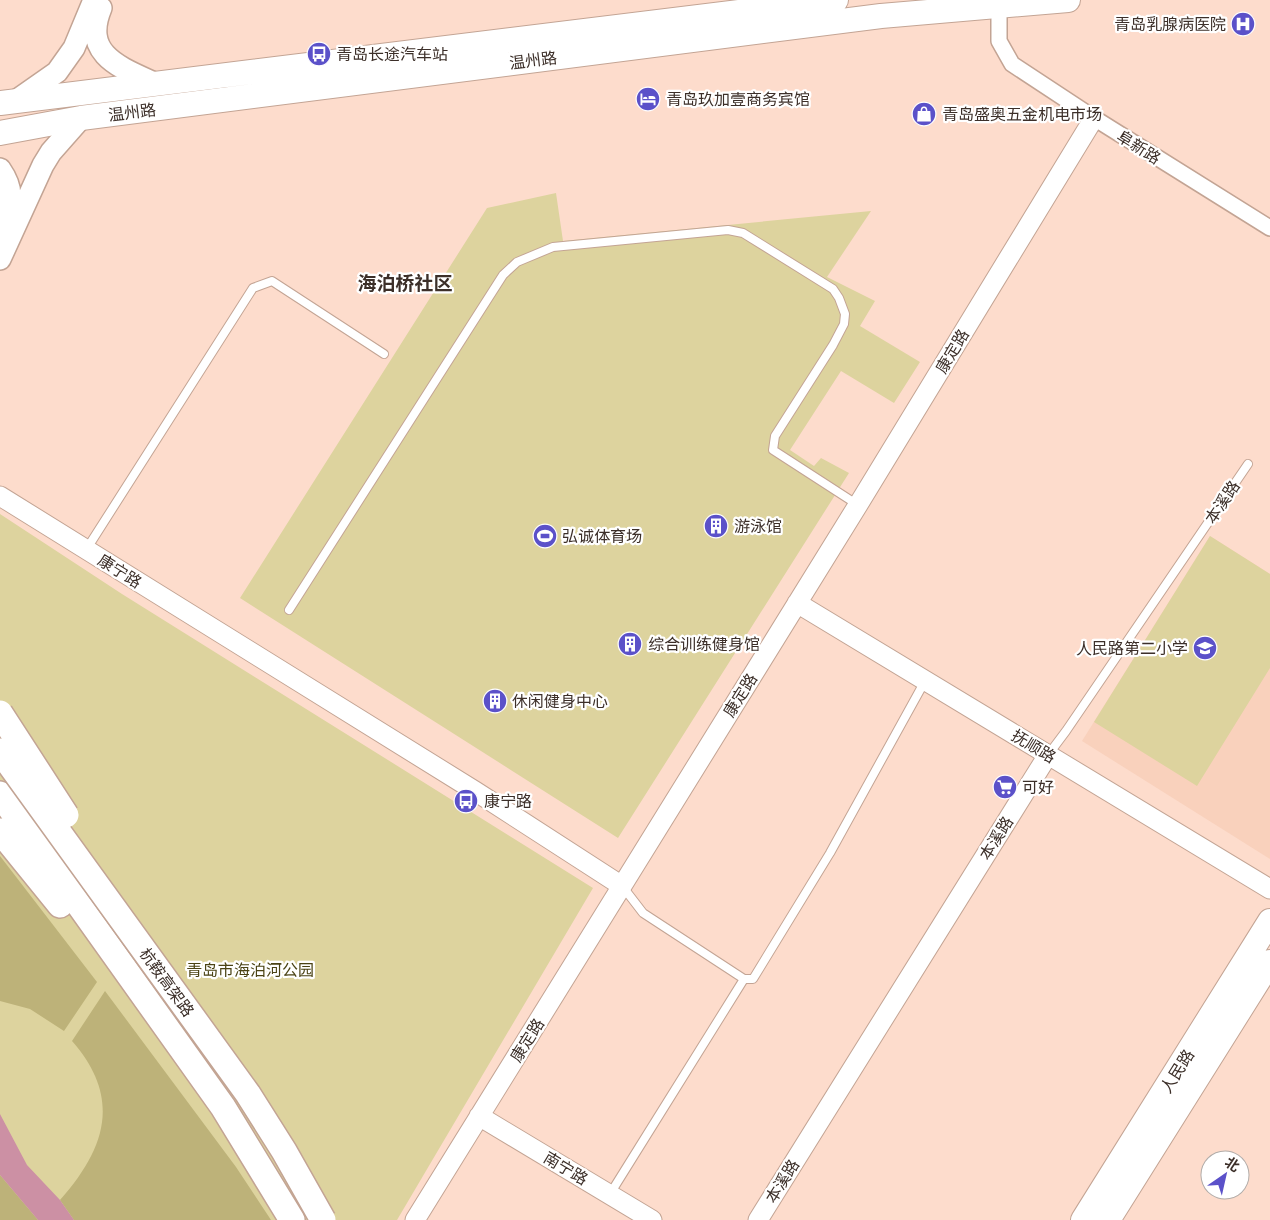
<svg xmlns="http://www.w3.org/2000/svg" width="1270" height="1220" viewBox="0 0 1270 1220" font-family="'Archivo Narrow','Noto Sans SC',sans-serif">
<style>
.built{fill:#f9d1bc}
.green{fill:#ddd39e}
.forest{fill:#bdb279}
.water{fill:#cc90a4}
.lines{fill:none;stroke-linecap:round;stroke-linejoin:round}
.service-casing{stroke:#c3a494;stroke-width:10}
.minor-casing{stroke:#c3a494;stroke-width:18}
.tertiary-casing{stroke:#c3a494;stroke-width:21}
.secondary-casing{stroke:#c3a494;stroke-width:24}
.primary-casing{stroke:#c3a494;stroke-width:26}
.trunk-casing{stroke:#c3a494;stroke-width:28}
.service{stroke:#fff;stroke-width:8}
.minor{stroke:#fff;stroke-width:15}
.tertiary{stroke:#fff;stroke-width:19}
.secondary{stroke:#fff;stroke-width:21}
.primary{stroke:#fff;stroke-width:24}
.trunk{stroke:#fff;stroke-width:25}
.trunk-bridge-casing{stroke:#c3a494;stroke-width:28;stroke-linecap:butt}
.trunk-bridge{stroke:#fff;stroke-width:25}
.labels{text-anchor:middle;stroke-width:4.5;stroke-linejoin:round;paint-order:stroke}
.poi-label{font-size:16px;fill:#3c2f29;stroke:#fff;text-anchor:start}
.street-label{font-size:16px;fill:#3c2f29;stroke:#fff}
.park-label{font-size:16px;fill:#4b4315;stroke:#fff}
.quarter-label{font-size:19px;font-weight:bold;fill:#3c2f29;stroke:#fff}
</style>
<rect width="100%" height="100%" fill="#fddccc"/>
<!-- built -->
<path class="built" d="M1210 536 1270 574V859L1082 741Z"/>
<!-- green -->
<path class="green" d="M556 193 563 241 871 211 827 277 875 301 860 326 920 362 894 403 841 371 790 450 814 466 821 458 849 473 618 838 240 598 487 208Z
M0 514 122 594 593 888 397 1220H0Z
M1210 536 1270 574V668L1197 786 1094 722Z"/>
<!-- forest -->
<path class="forest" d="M0 856 97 982 64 1031 30 1009 0 1001Z
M105 991 236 1167 271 1220H74L60 1200C106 1148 122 1098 72 1041Z
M0 1175 38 1220H0Z"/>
<!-- water -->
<path class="water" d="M0 1114 27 1165 60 1200 74 1220H38L0 1175Z"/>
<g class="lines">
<!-- service casing -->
<g class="service-casing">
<path id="service" d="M86 550 253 288 272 281 384 354
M289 610 503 275 517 262 553 247 728 230 743 233 833 289 839 298 845 314 844 324 833 345 775 436 773 450 858 505
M1048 755 1066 731 1248 464
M744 979H753L830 853 925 681
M610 1194 744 979 643 913 623 887"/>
</g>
<!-- minor casing -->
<g class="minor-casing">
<path id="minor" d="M999 5V41L1012 64 1094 118 1270 228"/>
</g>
<!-- tertiary casing -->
<g class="tertiary-casing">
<path id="tertiary" d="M0 496 475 791 622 886
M797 603 1270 889
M479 1116 652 1220
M415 1220 858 505 1094 118
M758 1220 1048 755"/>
</g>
<!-- secondary casing -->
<g class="secondary-casing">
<path id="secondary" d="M101 8C82 54 119 67 154 83
M17 100 57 72 74 48 94 0
M0 169C16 192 10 202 0 226
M0 259 43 165 51 152 81 118"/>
</g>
<!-- primary casing -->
<g class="primary-casing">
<path id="primary" d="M0 103 836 0
M0 133 81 118 881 16 1068 0
M1083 1220 1270 921
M1108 1220 1270 962"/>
</g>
<!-- trunk casing -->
<g class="trunk-casing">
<path id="trunk" d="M0 794 223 1107 292 1220
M0 831 60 905"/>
</g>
<!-- service -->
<use href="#service" class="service"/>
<!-- minor -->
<use href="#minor" class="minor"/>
<!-- tertiary -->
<use href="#tertiary" class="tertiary"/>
<!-- secondary -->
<use href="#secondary" class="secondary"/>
<!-- primary -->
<use href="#primary" class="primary"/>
<!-- trunk -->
<use href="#trunk" class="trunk"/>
<!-- trunk-bridge casing -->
<g class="trunk-bridge-casing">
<path id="trunk-bridge" d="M0 713 66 815
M0 751 248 1094 284 1151 323 1220"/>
</g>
<!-- trunk-bridge -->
<use href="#trunk-bridge" class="trunk-bridge"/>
</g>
<!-- icons -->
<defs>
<g id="hospital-disc" transform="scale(1.25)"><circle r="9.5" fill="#5b51c9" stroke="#fff"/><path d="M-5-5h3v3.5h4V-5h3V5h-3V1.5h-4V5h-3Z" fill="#fff"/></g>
<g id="bus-disc" transform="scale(1.25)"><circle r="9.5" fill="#5b51c9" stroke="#fff"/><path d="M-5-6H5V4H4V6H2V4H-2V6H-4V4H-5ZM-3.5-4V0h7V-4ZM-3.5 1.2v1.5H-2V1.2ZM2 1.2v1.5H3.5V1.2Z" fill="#fff"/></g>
<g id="hotel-disc" transform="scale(1.25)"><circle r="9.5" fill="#5b51c9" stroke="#fff"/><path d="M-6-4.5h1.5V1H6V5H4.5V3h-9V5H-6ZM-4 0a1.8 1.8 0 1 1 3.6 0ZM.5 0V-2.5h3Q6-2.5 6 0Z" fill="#fff"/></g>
<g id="shop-disc" transform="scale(1.25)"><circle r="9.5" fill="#5b51c9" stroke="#fff"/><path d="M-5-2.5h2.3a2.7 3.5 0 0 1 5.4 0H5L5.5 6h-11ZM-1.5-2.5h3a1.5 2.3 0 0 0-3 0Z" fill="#fff"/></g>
<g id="building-disc" transform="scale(1.25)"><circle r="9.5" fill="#5b51c9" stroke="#fff"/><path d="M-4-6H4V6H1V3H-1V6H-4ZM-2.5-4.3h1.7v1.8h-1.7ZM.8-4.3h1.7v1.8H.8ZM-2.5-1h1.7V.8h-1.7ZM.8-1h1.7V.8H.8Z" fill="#fff"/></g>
<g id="stadium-disc" transform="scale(1.25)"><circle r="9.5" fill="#5b51c9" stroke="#fff"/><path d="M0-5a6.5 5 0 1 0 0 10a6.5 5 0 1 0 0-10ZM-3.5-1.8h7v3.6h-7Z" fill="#fff"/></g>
<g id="school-disc" transform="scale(1.25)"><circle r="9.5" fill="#5b51c9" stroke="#fff"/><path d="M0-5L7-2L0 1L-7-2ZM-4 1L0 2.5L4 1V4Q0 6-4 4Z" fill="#fff"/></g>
<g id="supermarket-disc" transform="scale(1.25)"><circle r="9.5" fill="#5b51c9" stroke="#fff"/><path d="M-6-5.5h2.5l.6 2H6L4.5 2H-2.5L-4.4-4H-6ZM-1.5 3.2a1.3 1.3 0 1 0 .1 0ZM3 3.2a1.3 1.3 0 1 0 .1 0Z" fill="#fff"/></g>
</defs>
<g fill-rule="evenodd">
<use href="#hospital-disc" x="1243" y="24"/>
<use href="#bus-disc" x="319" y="54"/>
<use href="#hotel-disc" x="648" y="99"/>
<use href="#shop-disc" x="924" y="114"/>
<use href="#building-disc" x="716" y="526"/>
<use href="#stadium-disc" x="545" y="536"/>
<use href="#building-disc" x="630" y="644"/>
<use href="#school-disc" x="1205" y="648"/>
<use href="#building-disc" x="495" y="701"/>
<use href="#supermarket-disc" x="1005" y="787"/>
<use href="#bus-disc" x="466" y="801"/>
</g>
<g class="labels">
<!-- poi labels -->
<g class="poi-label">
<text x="1226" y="30" text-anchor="end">青岛乳腺病医院</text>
<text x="336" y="60">青岛长途汽车站</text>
<text x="666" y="105">青岛玖加壹商务宾馆</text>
<text x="942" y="120">青岛盛奥五金机电市场</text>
<text x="734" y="532">游泳馆</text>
<text x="562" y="542">弘诚体育场</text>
<text x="648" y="650">综合训练健身馆</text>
<text x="1188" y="654" text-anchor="end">人民路第二小学</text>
<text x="512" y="707">休闲健身中心</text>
<text x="1022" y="793">可好</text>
<text x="484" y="807">康宁路</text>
</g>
<!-- street labels -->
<g class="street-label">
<text transform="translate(533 60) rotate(-7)" y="6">温州路</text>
<text transform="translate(132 112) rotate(-7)" y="6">温州路</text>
<text transform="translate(1139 147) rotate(32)" y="6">阜新路</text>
<text transform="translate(952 351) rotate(-59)" y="6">康定路</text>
<text transform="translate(1222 502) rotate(-56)" y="6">本溪路</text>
<text transform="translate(120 571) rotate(32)" y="6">康宁路</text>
<text transform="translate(740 695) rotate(-58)" y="6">康定路</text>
<text transform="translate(1034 746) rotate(31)" y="6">抚顺路</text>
<text transform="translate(996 838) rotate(-58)" y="6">本溪路</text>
<text transform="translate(167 982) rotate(54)" y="6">杭鞍高架路</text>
<text transform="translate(527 1040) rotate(-58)" y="6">康定路</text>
<text transform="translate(1177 1071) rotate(-58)" y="6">人民路</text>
<text transform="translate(566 1168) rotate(31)" y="6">南宁路</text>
<text transform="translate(782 1181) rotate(-58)" y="6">本溪路</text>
</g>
<!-- park labels -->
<g class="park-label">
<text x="250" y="976">青岛市海泊河公园</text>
</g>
<!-- quarter labels -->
<g class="quarter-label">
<text x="405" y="290">海泊桥社区</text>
</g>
</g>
<!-- north arrow -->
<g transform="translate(1225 1175) rotate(34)"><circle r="24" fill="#ffffff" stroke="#b1aca9"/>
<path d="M0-4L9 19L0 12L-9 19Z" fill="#5b51c9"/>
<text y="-8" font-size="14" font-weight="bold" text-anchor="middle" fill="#3c2f29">北</text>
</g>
</svg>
